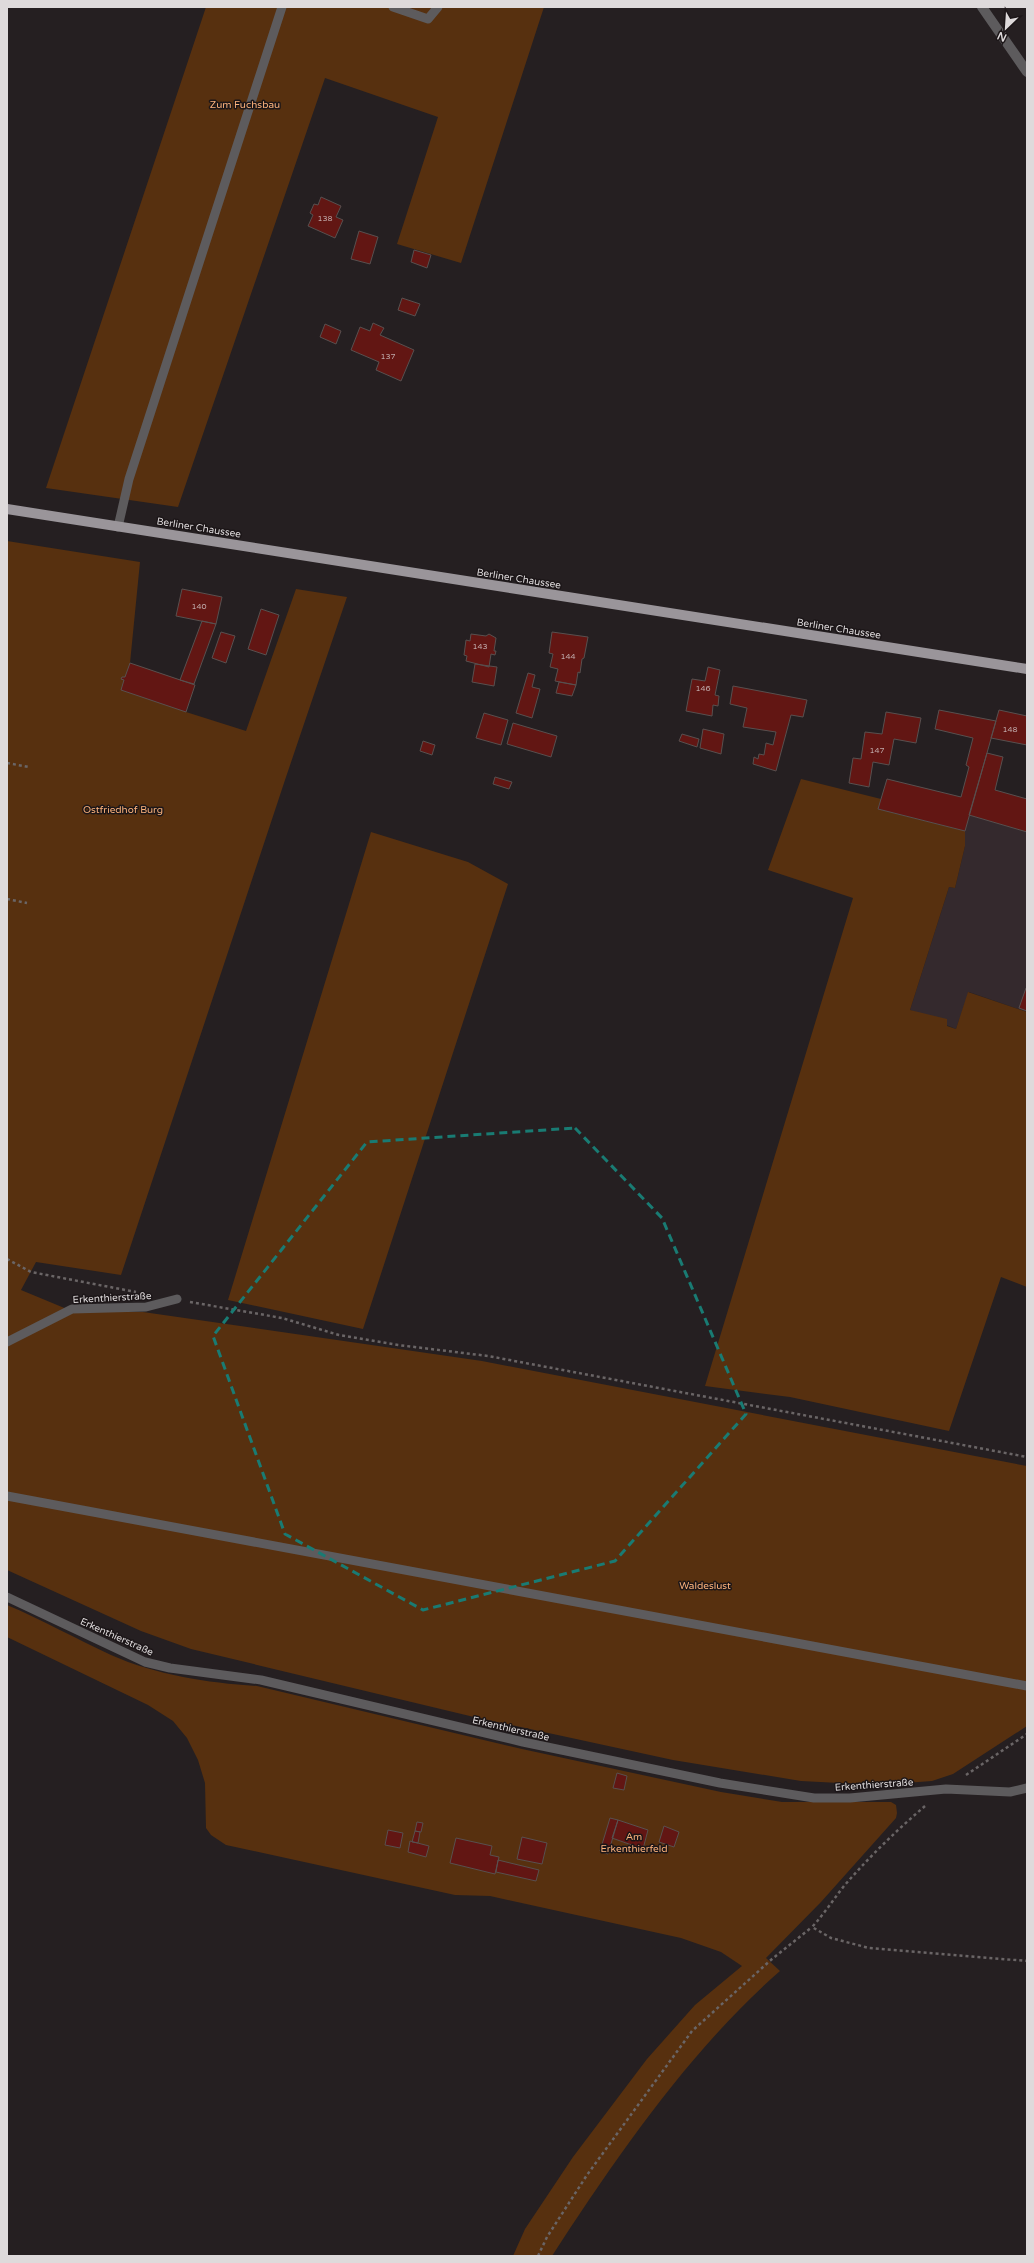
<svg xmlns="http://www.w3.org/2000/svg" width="1034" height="2263" viewBox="0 0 1034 2263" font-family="'Varela Round',sans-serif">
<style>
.built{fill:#34292d}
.green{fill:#57300f}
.building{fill:#621613;stroke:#58504f}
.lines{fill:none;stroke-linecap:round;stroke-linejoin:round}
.path{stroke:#6a6566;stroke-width:2.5;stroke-dasharray:3 3;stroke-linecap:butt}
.service{stroke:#5d5b5d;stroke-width:9}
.minor{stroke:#5d5b5d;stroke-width:10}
.primary{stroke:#9a959a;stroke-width:10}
.marked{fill:none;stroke:#197b73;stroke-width:3;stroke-dasharray:8 5;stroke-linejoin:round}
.labels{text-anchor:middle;stroke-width:3;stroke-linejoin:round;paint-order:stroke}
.number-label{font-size:8px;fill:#bfa9a9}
.park-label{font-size:10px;fill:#fdb37c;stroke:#1c1618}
.street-label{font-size:10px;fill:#dedadb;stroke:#1c1618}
</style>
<rect width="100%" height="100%" fill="#251f21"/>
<!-- built -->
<path class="built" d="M969 815 1027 832V1012L969 992 956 1029 910 1010 949 887 955 888 965 846V831Z"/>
<!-- green -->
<path class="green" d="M206 7H544L461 263 397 244 438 117 325 78 178 507 46 488Z
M7 541 140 562 130 663 195 685 186 712 246 731 296 589 347 597 285 780 121 1275 36 1262 21 1290 74 1312H143L482 1361 1027 1466V1726L953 1774 932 1781 878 1785 801 1781 673 1760 474 1717 191 1649 141 1631 7 1570Z
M801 779 881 799 878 809 965 831V846L955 888 949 887 910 1010 947 1019V1026L956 1029 968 992 1027 1012V1287L1001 1277 949 1431 790 1397 705 1386 853 898 768 870Z
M371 832 468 862 508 884 363 1329 228 1300Z
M7 1605C43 1620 76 1639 111 1655 156 1675 208 1683 257 1686L522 1749 721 1792 782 1802H891L896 1805 897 1813 896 1818 821 1902 766 1958 780 1971C690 2050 617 2156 552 2256H513L525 2229 573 2157 647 2059 695 2005 742 1966 721 1952 681 1938 490 1896 455 1895 226 1845 211 1835 206 1828 205 1783 198 1760 187 1738 173 1721 148 1705 7 1637Z"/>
<!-- building -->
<path class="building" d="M321 197 341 206 336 217 343 220 335 238 308 226 313 215 310 213 314 204 318 205Z
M359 231 378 237 370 264 351 259Z
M414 250 431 255 427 268 411 262Z
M402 298 420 304 415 316 398 310Z
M373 323 384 328 380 335 414 350 401 381 376 370 379 362 351 350 360 327 370 331Z
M325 324 341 331 336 344 320 337Z
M182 589 222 597 216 624 176 616Z
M261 609 279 615 266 655 248 649Z
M202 621 216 624 194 684 180 680Z
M221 632 235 636 226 663 212 658Z
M552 632 588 637 584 658 582 659 580 673 578 672 576 685 555 681 558 669 550 667 553 654 549 653Z
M471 634 486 636 489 634 496 638 494 651H496L495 655 491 654 489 667 466 661 467 656 464 655 466 640 470 641Z
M130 663 195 685 186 712 121 690 124 680 121 679 122 677H125Z
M475 664 497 667 494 686 472 682Z
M708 667 720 670 715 695 719 696 718 706 713 705 712 716 686 711 692 679 705 681Z
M528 673 535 675 532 687 540 689 532 718 516 713Z
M559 682 576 685 572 696 556 693Z
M733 686 807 700 803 717 791 715 776 771 753 764 754 757 758 759 759 754 764 755 766 743 773 745 776 732 743 727 747 708 730 704Z
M939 710 996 721 965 831 878 809 887 779 961 797 969 767 966 765 973 738 935 729Z
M999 710 1027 716V745L991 738Z
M886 712 921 718 916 743 894 739 889 765 873 762 869 787 849 783 853 758 861 759 865 732 882 734Z
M484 713 508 720 501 745 476 738Z
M513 723 557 736 551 757 507 744Z
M703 729 724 734 721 754 700 748Z
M682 734 699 739 697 747 679 741Z
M423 741 435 745 432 755 420 751Z
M987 753 1003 757 995 790 1027 799V832L969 815Z
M495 777 512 782 509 789 493 784Z
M1026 988H1027V1011L1019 1008Z
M617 1773 627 1776 624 1790 613 1788Z
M610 1818 618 1820 608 1854 600 1851Z
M618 1820 648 1830 643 1849 612 1838Z
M417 1822 423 1823 421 1832 415 1831Z
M664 1826 679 1832 674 1847 659 1842Z
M388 1830 403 1833 400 1848 385 1845Z
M415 1831 420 1832 418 1843 412 1842Z
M522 1837 547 1843 542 1864 517 1859Z
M456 1838 492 1846 490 1855 499 1857 495 1874 450 1863Z
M410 1841 429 1846 426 1857 408 1852Z
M498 1860 539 1870 536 1881 496 1872Z"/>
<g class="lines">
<!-- path -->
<path class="path" d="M7 763 29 767
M7 899 27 903
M7 1259 31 1272 136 1292
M190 1302 282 1318 339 1335 398 1345 488 1356 1027 1457
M966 1775 1027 1734
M925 1806C897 1830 869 1857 844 1886 833 1900 824 1914 812 1927L831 1938 869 1948 1027 1961
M538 2256 547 2237 587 2175 692 2031 772 1959 812 1927"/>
<!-- service -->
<path class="service" d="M393 7 428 19 438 7
M118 527 129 479 282 7
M7 1342 72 1309 146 1307 177 1299
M7 1496 1027 1686
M7 1597 145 1662 170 1668 261 1680 523 1742 720 1783 814 1798H850L946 1789 1010 1792 1027 1788"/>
<!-- minor -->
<path class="minor" d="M982 7 1027 72"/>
<!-- primary -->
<path class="primary" d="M7 509 1027 669"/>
</g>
<!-- marked area -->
<path class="marked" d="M575 1128 662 1218 746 1414 615 1561 423 1610 285 1534 213 1336 367 1142Z"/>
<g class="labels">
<!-- number labels -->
<g class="number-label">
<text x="325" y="221">138</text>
<text x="388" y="359">137</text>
<text x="199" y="609">140</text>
<text x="480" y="649">143</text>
<text x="568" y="659">144</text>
<text x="703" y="691">146</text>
<text x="1010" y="732">148</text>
<text x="877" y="753">147</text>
</g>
<!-- park labels -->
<g class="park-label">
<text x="245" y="108">Zum Fuchsbau</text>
<text x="123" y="813">Ostfriedhof Burg</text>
<text x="705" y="1589">Waldeslust</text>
<text x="634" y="1840">Am<tspan x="634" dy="12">Erkenthierfeld</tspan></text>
</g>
<!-- street labels -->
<g class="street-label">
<text transform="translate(199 527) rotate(9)" y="4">Berliner Chaussee</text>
<text transform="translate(519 578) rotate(9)" y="4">Berliner Chaussee</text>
<text transform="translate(839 628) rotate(9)" y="4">Berliner Chaussee</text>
<text transform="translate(112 1297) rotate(-3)" y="4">Erkenthierstraße</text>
<text transform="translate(117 1636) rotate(24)" y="4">Erkenthierstraße</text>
<text transform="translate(511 1728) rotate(13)" y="4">Erkenthierstraße</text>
<text transform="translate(874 1784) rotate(-4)" y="4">Erkenthierstraße</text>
</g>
</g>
<!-- border -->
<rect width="1034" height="2263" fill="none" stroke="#dedadb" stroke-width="16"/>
<!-- north arrow -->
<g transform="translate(1006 28) rotate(205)" stroke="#1c1618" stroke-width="3" paint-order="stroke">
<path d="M0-3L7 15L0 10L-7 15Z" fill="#dedadb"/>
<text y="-6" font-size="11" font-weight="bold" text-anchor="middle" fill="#dedadb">N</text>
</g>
</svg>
